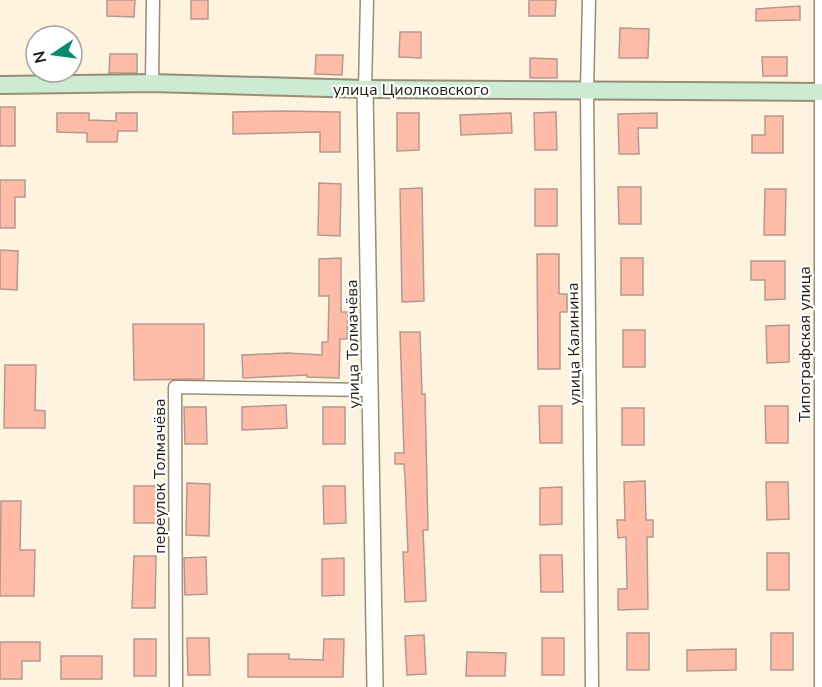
<svg xmlns="http://www.w3.org/2000/svg" width="822" height="687" viewBox="0 0 822 687" font-family="'Nunito Sans',sans-serif">
<style>
.building{fill:#fdbba8;stroke:#b59990;stroke-width:1.5}
.lines{fill:none;stroke-linecap:round;stroke-linejoin:round}
.minor-casing{stroke:#988d75;stroke-width:15}
.tertiary-casing{stroke:#988d75;stroke-width:18}
.secondary-casing{stroke:#988d75;stroke-width:20}
.minor{stroke:#fff;stroke-width:12}
.tertiary{stroke:#fff;stroke-width:15}
.secondary{stroke:#ccebd2;stroke-width:16}
.labels{text-anchor:middle;stroke-width:4.5;stroke-linejoin:round;paint-order:stroke}
.street-label{font-size:16px;fill:#1f1a11;stroke:#fff}
</style>
<rect width="100%" height="100%" fill="#fdf3df"/>
<!-- building -->
<path class="building" d="M107 0H135L134 17 107 16Z
M191 0H208V19H191Z
M529 0H556L555 16H529Z
M800 6V20L756 21V9Z
M620 28 649 29 648 58H619Z
M400 32H421V58L399 57Z
M110 54H137V73H109Z
M316 55H343L342 75 315 74Z
M762 57H787V76H763Z
M530 58 557 59V78H530Z
M0 107H15V146H0Z
M283 111 340 112V152H320V132L233 134V112Z
M556 112 557 150H535L534 113Z
M57 113H89V120L116 121V113H137V131H118L117 142H87V133L57 132Z
M397 113H419V150L397 151Z
M511 113 512 133 461 135 460 115Z
M657 113V128H638L639 154H619L618 114Z
M765 116H783V153H752V135H765Z
M0 180H25V197H15V228H0Z
M319 183 341 184 340 236 318 235Z
M618 187H641V224H619Z
M422 188 424 301 402 302 400 189Z
M535 189H557V226H535Z
M765 189H786L785 235H764Z
M0 250 18 251 17 290 0 289Z
M537 254H559V294H567V312H560V369H538Z
M341 258V312H348L347 339H340L339 378 307 377V375L243 378 242 355 287 353 322 355V342H328L329 296H319V259Z
M621 258H643V295H621Z
M751 261H785V299L765 300V280H751Z
M133 324H204V379L134 380Z
M789 325V362L767 363 766 326Z
M623 330H645V367H623Z
M400 332H420L422 394H425L428 530H423L426 601 405 602 403 552H408L405 476 404 464H395V453H404Z
M5 365H36L35 410 45 411V428H4Z
M286 405 287 428 242 430V407Z
M539 406H562V443H540Z
M765 406H788V443H766Z
M184 407H206L207 444H185Z
M323 407H345V444H323Z
M622 408H644V445H622Z
M645 481 646 520H653V537H647L648 609 618 610V589H627L626 537 618 538 617 520H625L624 482Z
M766 482H788L789 519 767 520Z
M187 483 210 484 209 536 186 535Z
M134 486H156L157 523H134Z
M323 486H345L346 523 324 524Z
M562 487V524L540 525V488Z
M1 501H21L20 550H35L34 596H0Z
M767 553H789V590H767Z
M540 555H562L563 592H541Z
M134 556H156L155 608H132Z
M206 557 207 594 185 595 184 558Z
M344 558V595L322 596V559Z
M627 633H649V670H627Z
M771 633H793V670H771Z
M424 635 426 674 407 675 405 636Z
M187 638H209L210 675H188Z
M542 638H564V675H542Z
M134 639H156V676H134Z
M324 639H344L343 677H248V654H289V659L323 660Z
M0 642H40V661H22V679H0Z
M736 649V670L687 671V650Z
M467 652 506 653 505 676H466Z
M61 656H102V679H61Z"/>
<g class="lines">
<!-- minor casing -->
<g class="minor-casing">
<path id="minor" d="M589 0 587 89 592 687
M152 83 153 0
M365 89 367 0
M176 687 175 387 370 390
M821 687V0"/>
</g>
<!-- tertiary casing -->
<g class="tertiary-casing">
<path id="tertiary" d="M365 89 375 687"/>
</g>
<!-- secondary casing -->
<g class="secondary-casing">
<path id="secondary" d="M0 85 152 83 365 89 822 92"/>
</g>
<!-- minor -->
<use href="#minor" class="minor"/>
<!-- tertiary -->
<use href="#tertiary" class="tertiary"/>
<!-- secondary -->
<use href="#secondary" class="secondary"/>
</g>
<g class="labels">
<!-- street labels -->
<g class="street-label">
<text x="411" y="95">улица Циолковского</text>
<text transform="translate(352 344) rotate(-91)" y="6">улица Толмачёва</text>
<text transform="translate(573 344) rotate(-91)" y="6">улица Калинина</text>
<text transform="translate(804 344) rotate(-90)" y="6">Типографская улица</text>
<text transform="translate(159 476) rotate(-90)" y="6">переулок Толмачёва</text>
</g>
</g>
<!-- north arrow -->
<g transform="translate(54 54) rotate(257)"><circle r="28" fill="#ffffff" stroke="#a5a3a0" stroke-width="1.5"/>
<path d="M0-4.5L10 22L0 15L-10 22Z" fill="#0b8a6d"/>
<text y="-9" font-size="16" font-weight="bold" text-anchor="middle" fill="#1f1a11">N</text>
</g>
</svg>
